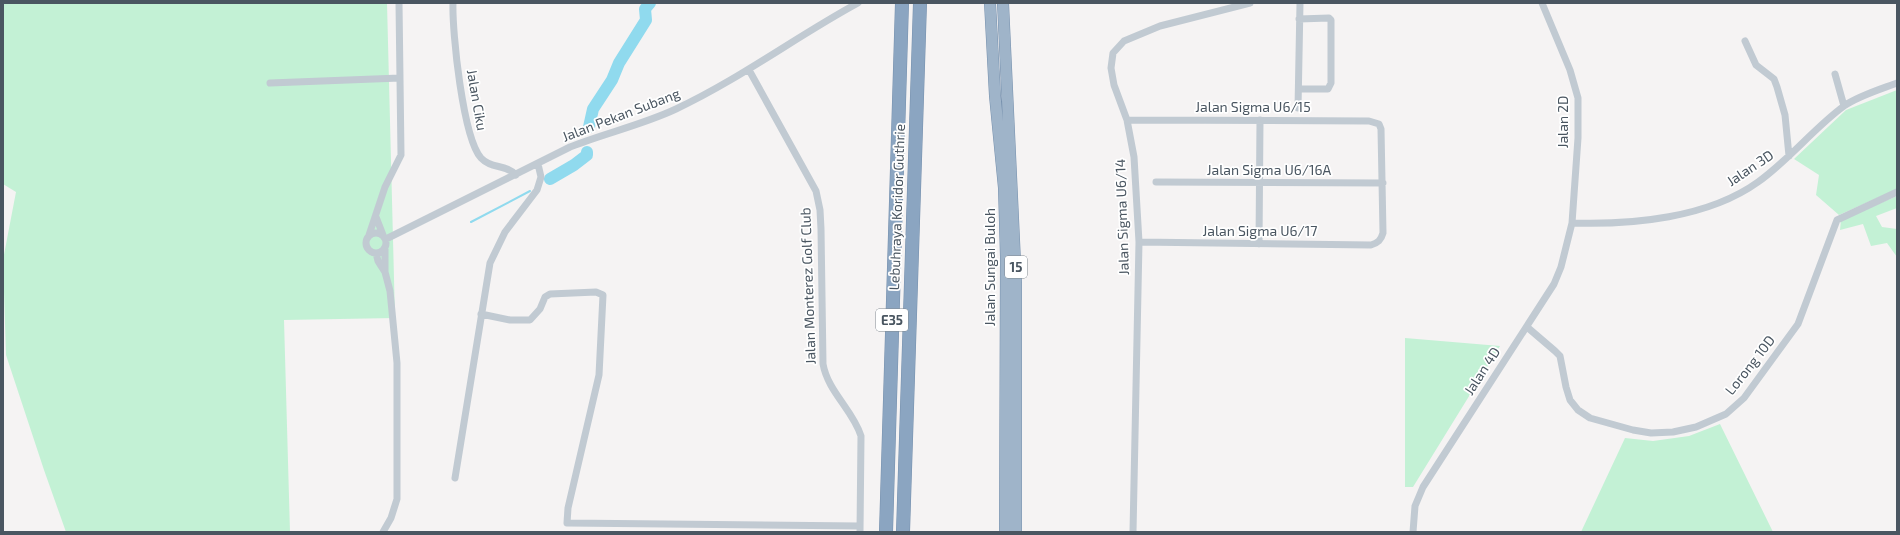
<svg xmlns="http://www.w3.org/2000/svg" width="1900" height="535" viewBox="0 0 1900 535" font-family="'Exo 2',sans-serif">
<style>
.green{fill:#c3f1d5}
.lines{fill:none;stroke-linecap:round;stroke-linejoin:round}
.stream{stroke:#90daee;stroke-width:2}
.river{stroke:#90daee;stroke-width:12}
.trunk-casing{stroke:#7690ad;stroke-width:12}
.motorway-casing{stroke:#7690ad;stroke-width:14}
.minor{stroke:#c1cad2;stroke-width:7}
.trunk{stroke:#9fb4c9;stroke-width:11}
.motorway{stroke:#8ba5c1;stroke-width:13}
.labels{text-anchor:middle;stroke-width:3.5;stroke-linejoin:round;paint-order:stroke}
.shield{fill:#fff;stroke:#808990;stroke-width:1}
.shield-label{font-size:13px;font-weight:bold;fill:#4a5661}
.street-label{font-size:14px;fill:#4a5661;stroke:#fff}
</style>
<rect width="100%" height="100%" fill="#f5f3f3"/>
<!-- green -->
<path class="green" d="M3 3H387L395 318 284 320 290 532H66L44 470 6 355 3 260 16 192 3 184Z
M1897 90V189L1839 215 1816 195 1819 175 1794 159 1846 110Z
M1897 196V208L1876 216 1882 227 1897 229V257L1887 243 1871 246 1863 224 1840 230 1841 220Z
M1405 338 1500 346 1413 487H1405Z
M1720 424 1773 532H1581L1625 438 1653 441 1689 436Z"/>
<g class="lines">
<!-- stream -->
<path class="stream" d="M471 222 530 191"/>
<!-- river -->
<path class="river" d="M589 127 593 109 612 80 619 63 646 20 645 9 650 3
M550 179 574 165 587 155V152"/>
<!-- trunk casing -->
<g class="trunk-casing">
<path id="trunk" d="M990 3 995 96 1004 188 1006 257 1005 532
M1003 3 1016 283V532"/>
</g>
<!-- motorway casing -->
<g class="motorway-casing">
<path id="motorway" d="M886 532 902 3
M903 532 920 3"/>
</g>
<!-- minor -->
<path class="minor" d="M453 3C452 32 463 138 481 158 491 169 506 164 516 175
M1745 41 1756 65 1774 79 1777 87 1785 115 1789 156
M749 70 816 191 820 210 821 229 823 364C828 392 853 410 861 436L860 532
M1835 74 1844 106
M270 83 400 78
M1299 89H1328L1331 83V20L1329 18 1299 19
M1298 108 1300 3
M1127 120 1369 121 1379 124 1381 129 1383 233C1381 240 1378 243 1371 245L1139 242
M1156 182 1383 183
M376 217 383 235
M1572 223C1632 225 1708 218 1758 182 1789 160 1814 128 1844 106 1858 96 1881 89 1897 83
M366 243a10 10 0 1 1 20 0a10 10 0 1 1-20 0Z
M369 235 385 187 401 155 399 3
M386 239 570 147C605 133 642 125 676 109 740 79 797 36 858 3
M1259 244 1260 120
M376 253 378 261 385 272
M481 314 510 320H530L540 309 545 297 550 294 596 292 603 295 599 375 568 508 567 523 860 526
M1527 327 1555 351 1560 356 1566 387 1570 400 1578 410 1590 418 1633 430 1651 433 1673 432 1696 427 1726 414 1744 398 1798 324 1837 220 1897 192
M455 478 490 263 505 232 537 190 541 177 538 164
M383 532 391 518 397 499V363L390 291 385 272V249
M1133 532 1139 242 1134 157 1127 120 1114 85 1111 68 1113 53 1124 41 1160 26 1250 3
M1413 532 1415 506 1423 487 1554 284 1561 267 1572 223 1578 138V98L1570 70 1542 3"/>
<!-- trunk -->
<use href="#trunk" class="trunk"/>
<!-- motorway -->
<use href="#motorway" class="motorway"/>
</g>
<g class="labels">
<!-- shield labels -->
<g class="shield">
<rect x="1005" y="256" width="22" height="22" rx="3"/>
<rect x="876" y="309" width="32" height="22" rx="3"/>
</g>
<g class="shield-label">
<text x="1016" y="272">15</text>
<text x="892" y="325">E35</text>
</g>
<!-- street labels -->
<g class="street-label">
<text transform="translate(477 100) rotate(80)" y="5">Jalan Ciku</text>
<text x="1253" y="112">Jalan Sigma U6/15</text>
<text transform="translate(621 115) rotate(-21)" y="5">Jalan Pekan Subang</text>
<text transform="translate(1563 122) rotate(-90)" y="5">Jalan 2D</text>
<text transform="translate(1750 168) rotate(-34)" y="5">Jalan 3D</text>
<text x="1269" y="175">Jalan Sigma U6/16A</text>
<text transform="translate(897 207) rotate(-88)" y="5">Lebuhraya Koridor Guthrie</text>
<text transform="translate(1122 217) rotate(-92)" y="5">Jalan Sigma U6/14</text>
<text x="1260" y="236">Jalan Sigma U6/17</text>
<text transform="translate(990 267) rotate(-90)" y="5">Jalan Sungai Buloh</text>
<text transform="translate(808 286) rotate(-92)" y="5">Jalan Monterez Golf Club</text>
<text transform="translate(1750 365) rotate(-52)" y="5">Lorong 10D</text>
<text transform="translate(1482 371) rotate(-57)" y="5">Jalan 4D</text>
</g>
</g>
<!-- border -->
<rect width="1900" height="535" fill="none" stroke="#4a5661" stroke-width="8"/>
</svg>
